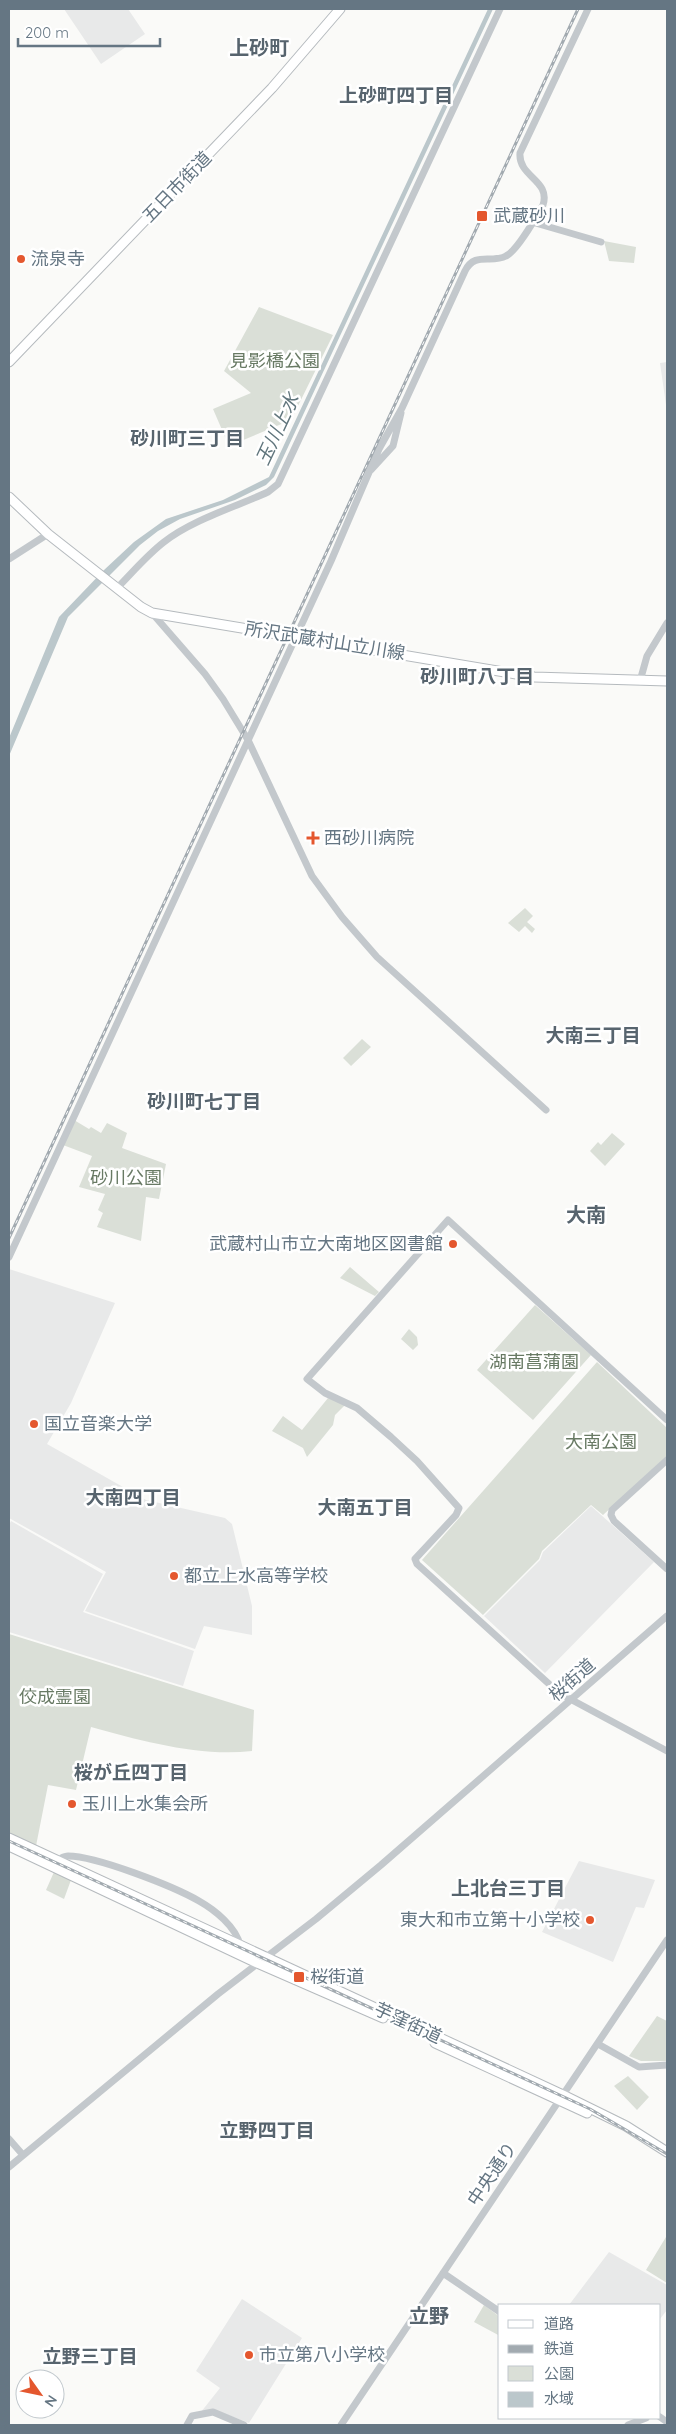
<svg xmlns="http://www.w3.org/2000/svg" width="676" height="2434" viewBox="0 0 676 2434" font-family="Quicksand,'Noto Sans JP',sans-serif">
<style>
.built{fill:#e8e9e9}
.green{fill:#dadfd7}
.water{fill:#bbc7cb}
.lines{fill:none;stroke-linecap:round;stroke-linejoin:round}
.primary-casing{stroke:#b5babe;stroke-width:11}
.tertiary{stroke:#c3c8cc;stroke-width:7}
.primary{stroke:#fff;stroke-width:9}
.rail-casing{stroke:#a2aab0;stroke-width:3}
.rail{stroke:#fff;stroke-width:1;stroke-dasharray:4;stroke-linecap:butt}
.poi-dot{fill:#e4572e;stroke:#fff;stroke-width:2}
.labels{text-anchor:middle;stroke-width:5;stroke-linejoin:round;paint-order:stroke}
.street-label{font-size:18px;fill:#657683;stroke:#fff}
.poi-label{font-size:18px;fill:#657683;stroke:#fff;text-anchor:start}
.park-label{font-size:18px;fill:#687a64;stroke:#fff}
.neighbourhood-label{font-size:19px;font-weight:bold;fill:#57646e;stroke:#fff}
.water-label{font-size:19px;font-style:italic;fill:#60757c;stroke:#fff}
.quarter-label{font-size:20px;font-weight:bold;fill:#57646e;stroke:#fff}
</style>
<rect width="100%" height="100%" fill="#fafaf8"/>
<!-- built -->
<path class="built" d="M64 9H128L145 34 101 64Z
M667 362V412L660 363Z
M9 1269 115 1303 71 1403 47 1444 146 1500 225 1518 232 1524 252 1606V1635L204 1626 195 1649 85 1611 106 1572 9 1518Z
M591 1506 654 1562 545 1673 484 1616 540 1560 543 1552Z
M11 1521 103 1574 83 1612 194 1651 183 1686 9 1632V1525Z
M579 1861 655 1880 644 1908 636 1907 613 1962 542 1932Z
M609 2252 667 2285V2310L660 2319V2305H569Z
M242 2299 302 2338 249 2423 215 2410 201 2412 220 2388 196 2371Z"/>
<!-- green -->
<path class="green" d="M604 241 636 247 634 263 609 261Z
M259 307 333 335 291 420 229 446 213 409 251 393 224 371Z
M525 908 533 916 527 922 535 929 532 933 525 926 519 932 508 923Z
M362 1039 371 1047 351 1066 343 1058Z
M74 1120 89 1129 91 1127 101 1133 107 1123 127 1133 122 1148 166 1164 159 1199 146 1197 141 1241 97 1227 103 1213 98 1210 105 1194 79 1187 92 1156 63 1145Z
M612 1133 625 1144 605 1166 590 1151 598 1142 601 1145Z
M350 1267 379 1292 375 1296 340 1278Z
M535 1305 591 1355 533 1420 477 1370Z
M409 1329 417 1337 418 1345 413 1350 401 1339Z
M597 1362 667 1428V1456L603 1515 591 1505 542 1551 539 1559 483 1615 422 1560Z
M328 1398 346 1404 335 1415 333 1425 307 1457 303 1448 272 1431 283 1416 302 1430Z
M9 1634 254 1710 252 1751C199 1757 142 1741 91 1727L76 1790 48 1785 36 1846 9 1834Z
M54 1872 71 1880 64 1899 46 1890Z
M657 2016 667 2021V2061H641L629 2056Z
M628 2076 649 2097 637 2110 614 2086Z
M666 2237 667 2238V2283L646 2270Z
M484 2305 500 2317V2336L474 2322Z"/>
<!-- water -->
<path class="water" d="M488 9H493L274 477 266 485 235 500 180 519 158 531 140 545 68 617 9 756V738L59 617 104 570 134 542 166 519 223 500 269 477Z"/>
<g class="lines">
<!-- primary casing -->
<g class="primary-casing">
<path id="primary" d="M9 362 272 88 340 9
M9 497 48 534 141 607 152 613 534 677 667 681
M9 1838 563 2095 626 2126 667 2152
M9 1846 257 1963 383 2018
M435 2043 587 2113"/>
</g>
<!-- tertiary -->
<path class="tertiary" d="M532 222 601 242
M371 470 393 446 401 413
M9 559 48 534
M117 588C132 573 147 555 164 542 192 520 235 507 268 492L278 484 500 9
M152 613 205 674 223 699 248 740 312 876 342 917 377 957 546 1110
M640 681 647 656 667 623
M9 1257 331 561 379 449 402 408 465 271C475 251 491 264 506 256 518 250 536 217 543 205 551 180 518 177 520 153L588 9
M667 1420 448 1220 307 1379 325 1393 357 1408 391 1437 417 1461 459 1508 456 1515 415 1559 417 1564 559 1693 667 1751
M667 1460 612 1510 611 1515 614 1521 667 1569
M57 1860C60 1859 64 1856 68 1856 96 1856 173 1886 199 1901 215 1910 236 1927 240 1945
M598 2044 639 2067 667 2065
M9 2139 23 2155
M9 2167 218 1994 316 1919 381 1865 667 1616
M443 2273 500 2312
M660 2417 667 2422
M187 2425 192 2416 213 2412 244 2425
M341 2425 667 1940
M628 2425 646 2418"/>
<!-- primary -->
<use href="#primary" class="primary"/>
<!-- rail casing -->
<g class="rail-casing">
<path id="rail" d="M9 1238 578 9
M9 1841 590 2109 667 2154"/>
</g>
<!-- rail -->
<use href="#rail" class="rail"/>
</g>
<!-- markers -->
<g class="poi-dot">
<rect x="476" y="210" width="12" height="12" rx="2.5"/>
<circle cx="21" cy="259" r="5"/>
<path d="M310.5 830.5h5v5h5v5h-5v5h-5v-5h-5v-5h5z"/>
<circle cx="453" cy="1244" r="5"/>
<circle cx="34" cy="1424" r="5"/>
<circle cx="174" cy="1576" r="5"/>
<circle cx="72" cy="1804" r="5"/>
<circle cx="590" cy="1920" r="5"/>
<rect x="293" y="1971" width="12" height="12" rx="2.5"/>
<circle cx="249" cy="2355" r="5"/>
</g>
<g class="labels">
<!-- street labels -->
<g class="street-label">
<text transform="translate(177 187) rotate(-46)" y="6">五日市街道</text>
<text transform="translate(325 641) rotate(9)" y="6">所沢武蔵村山立川線</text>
<text transform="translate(572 1680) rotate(-41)" y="6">桜街道</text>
<text transform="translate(408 2023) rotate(25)" y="6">芋窪街道</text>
<text transform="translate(492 2174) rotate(-56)" y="6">中央通り</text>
</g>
<!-- poi labels -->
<g class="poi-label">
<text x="493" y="222">武蔵砂川</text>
<text x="31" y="265">流泉寺</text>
<text x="324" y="844">西砂川病院</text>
<text x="443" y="1250" text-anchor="end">武蔵村山市立大南地区図書館</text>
<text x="44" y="1430">国立音楽大学</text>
<text x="184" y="1582">都立上水高等学校</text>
<text x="82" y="1810">玉川上水集会所</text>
<text x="580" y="1926" text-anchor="end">東大和市立第十小学校</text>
<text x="310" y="1983">桜街道</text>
<text x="259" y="2361">市立第八小学校</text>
</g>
<!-- park labels -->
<g class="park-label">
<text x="275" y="367">見影橋公園</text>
<text x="126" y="1184">砂川公園</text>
<text x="534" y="1368">湖南菖蒲園</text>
<text x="601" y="1448">大南公園</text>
<text x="55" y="1703">佼成霊園</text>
</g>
<!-- neighbourhood labels -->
<g class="neighbourhood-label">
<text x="396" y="102">上砂町四丁目</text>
<text x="187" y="445">砂川町三丁目</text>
<text x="477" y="683">砂川町八丁目</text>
<text x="593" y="1042">大南三丁目</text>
<text x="204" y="1108">砂川町七丁目</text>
<text x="133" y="1504">大南四丁目</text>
<text x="365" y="1514">大南五丁目</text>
<text x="131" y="1779">桜が丘四丁目</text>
<text x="508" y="1895">上北台三丁目</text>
<text x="267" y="2137">立野四丁目</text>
<text x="90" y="2363">立野三丁目</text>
</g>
<!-- water labels -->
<g class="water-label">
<text transform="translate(277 429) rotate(-65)" y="7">玉川上水</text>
</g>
<!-- quarter labels -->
<g class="quarter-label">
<text x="259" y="55">上砂町</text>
<text x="586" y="1222">大南</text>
<text x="429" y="2323">立野</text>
</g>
</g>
<!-- border -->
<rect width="676" height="2434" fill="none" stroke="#657683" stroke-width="20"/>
<!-- legend -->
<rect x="498" y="2304" width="162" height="115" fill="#ffffff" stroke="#c1c8cd"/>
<rect x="508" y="2320" width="25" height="8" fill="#ffffff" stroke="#c1c8cd"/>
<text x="544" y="2329" font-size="15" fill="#657683">道路</text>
<rect x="508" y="2345" width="25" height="8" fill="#a2aab0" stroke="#c1c8cd"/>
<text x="544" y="2354" font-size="15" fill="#657683">鉄道</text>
<rect x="508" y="2366" width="25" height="15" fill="#dadfd7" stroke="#c1c8cd"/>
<text x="544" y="2379" font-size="15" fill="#657683">公園</text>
<rect x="508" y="2392" width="25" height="15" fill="#bbc7cb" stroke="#c1c8cd"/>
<text x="544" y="2404" font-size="15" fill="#657683">水域</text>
<!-- north arrow -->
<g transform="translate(40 2394) rotate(123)"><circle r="24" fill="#ffffff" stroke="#c1c8cd"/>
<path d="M0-4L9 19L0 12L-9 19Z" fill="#e4572e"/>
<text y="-8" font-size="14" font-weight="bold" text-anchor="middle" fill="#657683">N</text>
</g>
<!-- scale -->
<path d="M18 38v8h142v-8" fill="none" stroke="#657683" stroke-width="2.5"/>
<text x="25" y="38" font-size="15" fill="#657683" stroke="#ffffff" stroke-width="4" paint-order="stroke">200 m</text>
</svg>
